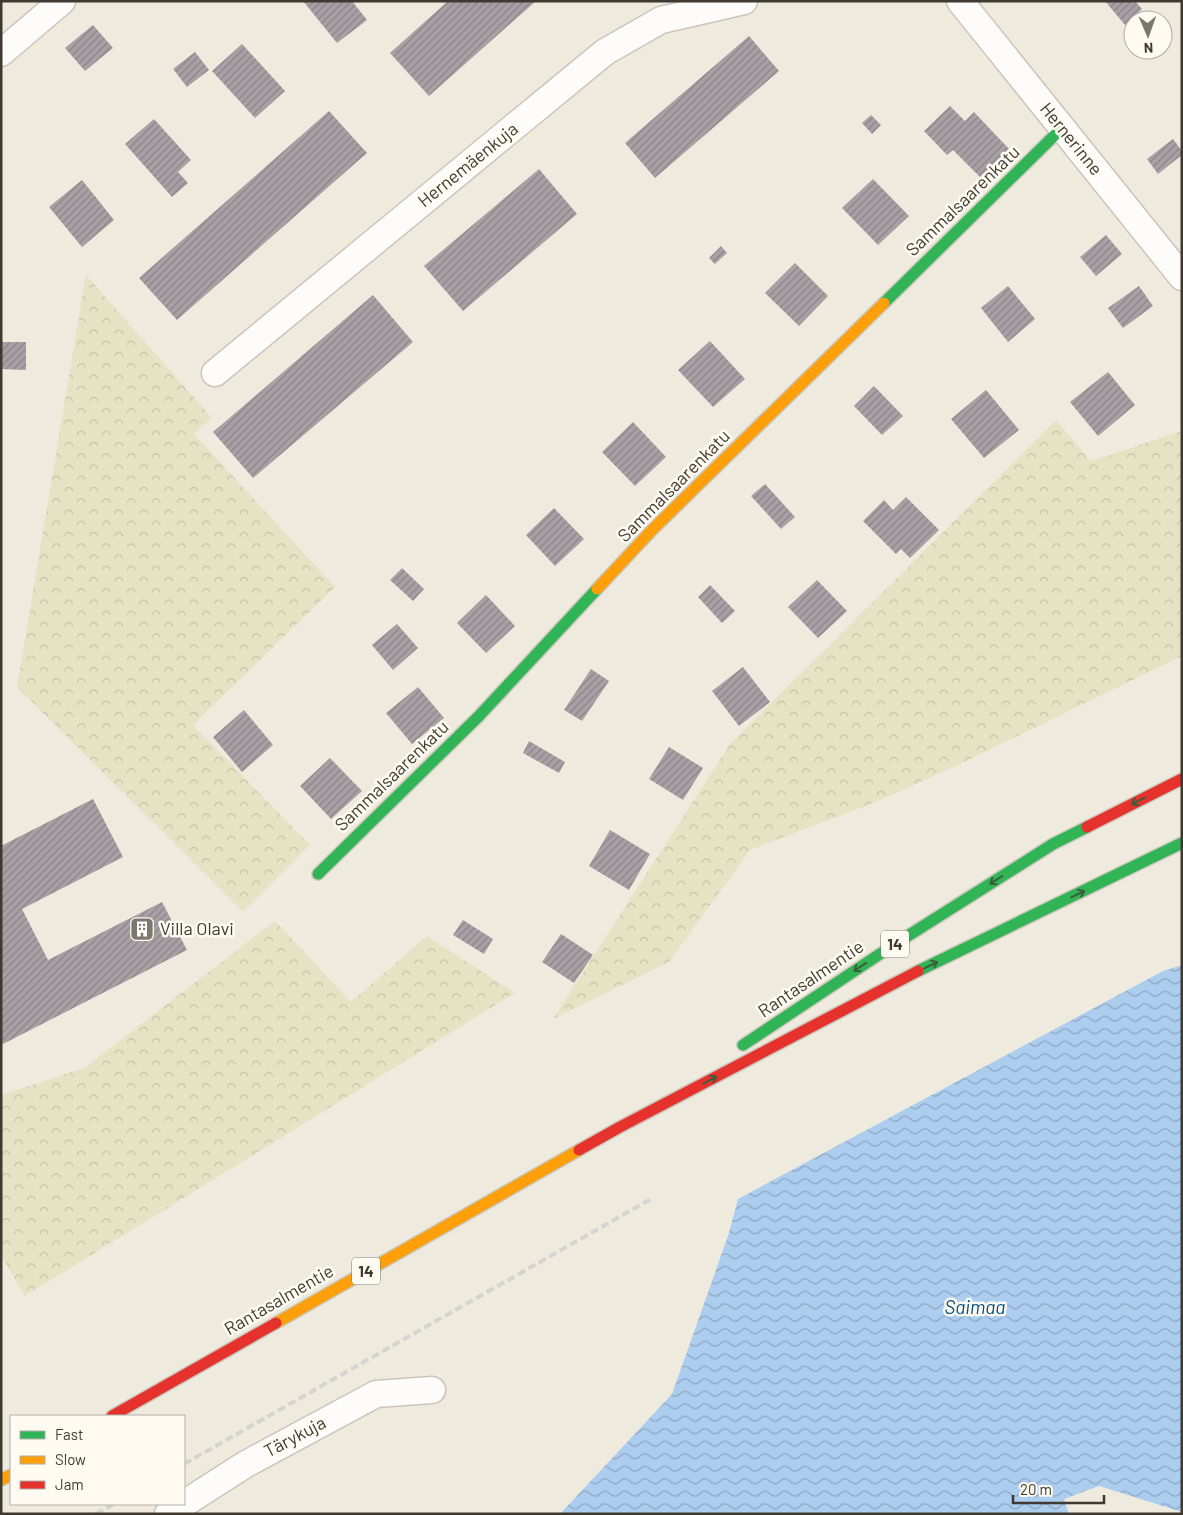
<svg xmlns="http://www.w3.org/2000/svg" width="1183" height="1515" viewBox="0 0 1183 1515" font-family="Barlow,sans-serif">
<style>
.forest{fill:url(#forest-crowns)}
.water{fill:url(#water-waves)}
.building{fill:url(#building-hatch)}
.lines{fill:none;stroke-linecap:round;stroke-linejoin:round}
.street-casing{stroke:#cac6bb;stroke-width:29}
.fast-casing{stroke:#cac6bb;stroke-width:14}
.slow-casing{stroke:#cac6bb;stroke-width:14}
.jam-casing{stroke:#cac6bb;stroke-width:14}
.street{stroke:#fdfcfa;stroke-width:26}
.fast{stroke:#30b455;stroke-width:11}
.slow{stroke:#ff9f0a;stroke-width:11}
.jam{stroke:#e5322d;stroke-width:11}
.rail{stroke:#d5d4d0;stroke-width:4;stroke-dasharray:8 4;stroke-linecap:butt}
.oneway{stroke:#3a5f3c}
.labels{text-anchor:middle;stroke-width:5;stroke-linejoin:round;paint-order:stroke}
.shield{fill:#fffbf2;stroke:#78746b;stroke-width:1}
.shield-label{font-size:16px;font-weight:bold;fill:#3e3a31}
.street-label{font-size:18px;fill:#3e3a31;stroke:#fffbf2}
.poi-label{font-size:18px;fill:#3e3a31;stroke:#fffbf2;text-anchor:start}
.water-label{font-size:19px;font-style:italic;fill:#004b8a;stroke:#fffbf2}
</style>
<defs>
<pattern id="forest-crowns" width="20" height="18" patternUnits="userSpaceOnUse" patternTransform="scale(1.25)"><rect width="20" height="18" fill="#e5e3c3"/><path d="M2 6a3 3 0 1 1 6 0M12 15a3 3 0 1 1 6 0" fill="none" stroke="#c6c4a8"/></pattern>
<pattern id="water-waves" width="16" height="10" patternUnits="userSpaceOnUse" patternTransform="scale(1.25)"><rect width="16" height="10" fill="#adcdef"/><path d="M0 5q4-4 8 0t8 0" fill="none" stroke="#8ea7c2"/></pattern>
<pattern id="building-hatch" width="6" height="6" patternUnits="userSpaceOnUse" patternTransform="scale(1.25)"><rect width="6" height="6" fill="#a7a1a6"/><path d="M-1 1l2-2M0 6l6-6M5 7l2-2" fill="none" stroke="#898488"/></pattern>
</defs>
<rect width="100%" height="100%" fill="#efeade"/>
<!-- forest -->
<path class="forest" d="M86 275 212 418 194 434 335 587 193 725 310 845 243 912 17 687Z
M1056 420 1091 461 1182 431V656L958 765 883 799 750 850 669 962 553 1019 730 744Z
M275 921 351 1002 427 936 515 993 25 1296 1 1256V1095L84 1068Z"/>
<!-- water -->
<path class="water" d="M1182 965V1512L1099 1486 1064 1499 1069 1514H560L672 1394 728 1236 738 1199 1163 971Z"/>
<!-- building -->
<path class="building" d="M303 1H352L367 20 337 43Z
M448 1H536L429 96 390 53Z
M1105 1H1135L1142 9 1125 25Z
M93 25 113 48 85 71 65 48Z
M749 36 779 71 655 178 625 143Z
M242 44 285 91 255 118 212 71Z
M195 52 209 70 187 87 173 69Z
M950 106 965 121 974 112 1009 149 980 177 953 150 947 155 924 131Z
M329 111 367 153 177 320 139 278Z
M871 115 881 125 872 134 862 123Z
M154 119 191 160 178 172 188 183 172 197 125 144Z
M1173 139 1182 151V155L1158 174 1147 159Z
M539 169 577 214 463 311 424 266Z
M873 179 909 216 878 245 842 208Z
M82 180 114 220 82 247 49 207Z
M1106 235 1122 254 1096 276 1080 257Z
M721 246 727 253 715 264 709 258Z
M795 263 828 296 799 326 765 293Z
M1008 286 1035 319 1008 342 981 308Z
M1139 286 1153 306 1123 328 1108 308Z
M373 295 413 342 253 478 213 432Z
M710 341 745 379 713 407 678 370Z
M1 342H26V370L1 369Z
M1108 372 1135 405 1098 436 1070 402Z
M874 386 903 416 882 435 854 406Z
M986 390 1019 430 984 458 951 419Z
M633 422 666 457 635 486 602 452Z
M765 484 795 517 781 529 751 496Z
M906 497 939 530 910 558 901 549 896 554 863 521 884 500 893 510Z
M554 508 584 539 555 566 526 535Z
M402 568 424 589 413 601 390 580Z
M817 580 847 611 818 638 788 607Z
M710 585 735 611 722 623 698 597Z
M486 595 515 626 486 653 457 623Z
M397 624 418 648 393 670 372 645Z
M743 667 770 702 739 726 712 691Z
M591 669 609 681 582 721 564 710Z
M418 687 444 718 412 744 386 713Z
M244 710 273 745 242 772 213 737Z
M529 741 565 762 559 773 523 753Z
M669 747 703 768 683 800 649 779Z
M330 758 362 791 331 819 300 786Z
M93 799 123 857 22 909 48 960 162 902 187 950 1 1045V846Z
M610 830 650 854 629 890 589 866Z
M463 920 493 939 484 954 453 935Z
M561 934 593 955 574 983 542 962Z"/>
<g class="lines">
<!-- street casing -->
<g class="street-casing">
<path id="street" d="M960 1 1182 277
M1 53 62 1
M215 373 605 52 661 20 744 1
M168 1514 246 1464 376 1394 432 1390"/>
</g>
<!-- fast casing -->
<g class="fast-casing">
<path id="fast" d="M884 303 1062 128
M318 874 479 716 597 589
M918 971 1182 843
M743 1045 895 944 1053 844 1087 827"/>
</g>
<!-- slow casing -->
<g class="slow-casing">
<path id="slow" d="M597 589 652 530 884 303
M276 1323 579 1150
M1 1480 11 1475"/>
</g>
<!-- jam casing -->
<g class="jam-casing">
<path id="jam" d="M1087 827 1182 779
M579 1150 620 1127 918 971
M112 1416 276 1323"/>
</g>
<!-- street -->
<use href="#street" class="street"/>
<!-- fast -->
<use href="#fast" class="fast"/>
<!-- slow -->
<use href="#slow" class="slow"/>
<!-- jam -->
<use href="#jam" class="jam"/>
<!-- rail -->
<path class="rail" d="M184 1464 651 1199
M96 1514 114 1504"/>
</g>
<!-- one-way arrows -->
<defs><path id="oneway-shaft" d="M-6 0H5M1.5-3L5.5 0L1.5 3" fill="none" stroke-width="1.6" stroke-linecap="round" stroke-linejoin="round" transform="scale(1.25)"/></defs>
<g class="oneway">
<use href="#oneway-shaft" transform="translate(1138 801) rotate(153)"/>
<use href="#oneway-shaft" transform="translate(996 880) rotate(148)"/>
<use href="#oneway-shaft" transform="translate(1078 894) rotate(-26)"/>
<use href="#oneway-shaft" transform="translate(931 965) rotate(-26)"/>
<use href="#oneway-shaft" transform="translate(860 967) rotate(146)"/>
<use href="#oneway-shaft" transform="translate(710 1080) rotate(-28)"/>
</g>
<!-- icons -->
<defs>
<g id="building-square" transform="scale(1.25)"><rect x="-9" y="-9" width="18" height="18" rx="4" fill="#7c786e" stroke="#fffbf2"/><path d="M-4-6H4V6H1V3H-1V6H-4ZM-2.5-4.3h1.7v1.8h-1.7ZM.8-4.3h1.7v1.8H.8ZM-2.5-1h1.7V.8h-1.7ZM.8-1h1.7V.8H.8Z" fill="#fff"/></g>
</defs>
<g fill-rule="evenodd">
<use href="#building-square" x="142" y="929"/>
</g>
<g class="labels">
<!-- shield labels -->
<g class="shield">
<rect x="881" y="930.5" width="28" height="27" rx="4"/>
<rect x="352" y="1257.5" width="28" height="27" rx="4"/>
</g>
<g class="shield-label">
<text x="895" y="950">14</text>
<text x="366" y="1277">14</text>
</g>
<!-- street labels -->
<g class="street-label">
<text transform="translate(1071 139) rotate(51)" y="6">Hernerinne</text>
<text transform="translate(468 165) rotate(-39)" y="6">Hernemäenkuja</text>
<text transform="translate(963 201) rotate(-44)" y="6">Sammalsaarenkatu</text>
<text transform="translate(674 486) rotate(-45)" y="6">Sammalsaarenkatu</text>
<text transform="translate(392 776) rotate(-44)" y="6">Sammalsaarenkatu</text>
<text transform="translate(811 979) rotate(-34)" y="6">Rantasalmentie</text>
<text transform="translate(279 1300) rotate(-30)" y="6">Rantasalmentie</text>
<text transform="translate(295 1437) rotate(-28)" y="6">Tärykuja</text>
</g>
<!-- poi labels -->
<g class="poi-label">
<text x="160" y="935">Villa Olavi</text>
</g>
<!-- water labels -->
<g class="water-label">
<text x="975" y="1314">Saimaa</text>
</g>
</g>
<!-- border -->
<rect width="1183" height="1515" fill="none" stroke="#3e3a31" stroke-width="5"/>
<!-- legend -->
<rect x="10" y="1415" width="175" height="90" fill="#fffbf2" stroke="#b2aea5"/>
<rect x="20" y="1431" width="25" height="8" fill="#30b455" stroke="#b2aea5"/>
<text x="55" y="1440" font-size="15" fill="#3e3a31">Fast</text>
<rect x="20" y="1456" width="25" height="8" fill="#ff9f0a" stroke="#b2aea5"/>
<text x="55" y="1465" font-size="15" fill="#3e3a31">Slow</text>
<rect x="20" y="1481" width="25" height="8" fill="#e5322d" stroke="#b2aea5"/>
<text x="55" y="1490" font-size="15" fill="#3e3a31">Jam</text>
<!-- north arrow -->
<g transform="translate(1148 35) rotate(178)"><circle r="24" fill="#fffbf2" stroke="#b2aea5"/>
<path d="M0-4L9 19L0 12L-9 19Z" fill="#7c786e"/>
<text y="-8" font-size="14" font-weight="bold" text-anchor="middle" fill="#3e3a31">N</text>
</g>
<!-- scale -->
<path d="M1013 1495v8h91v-8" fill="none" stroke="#3e3a31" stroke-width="2.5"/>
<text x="1020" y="1495" font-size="15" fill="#3e3a31" stroke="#fffbf2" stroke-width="4" paint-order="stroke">20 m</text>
</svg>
